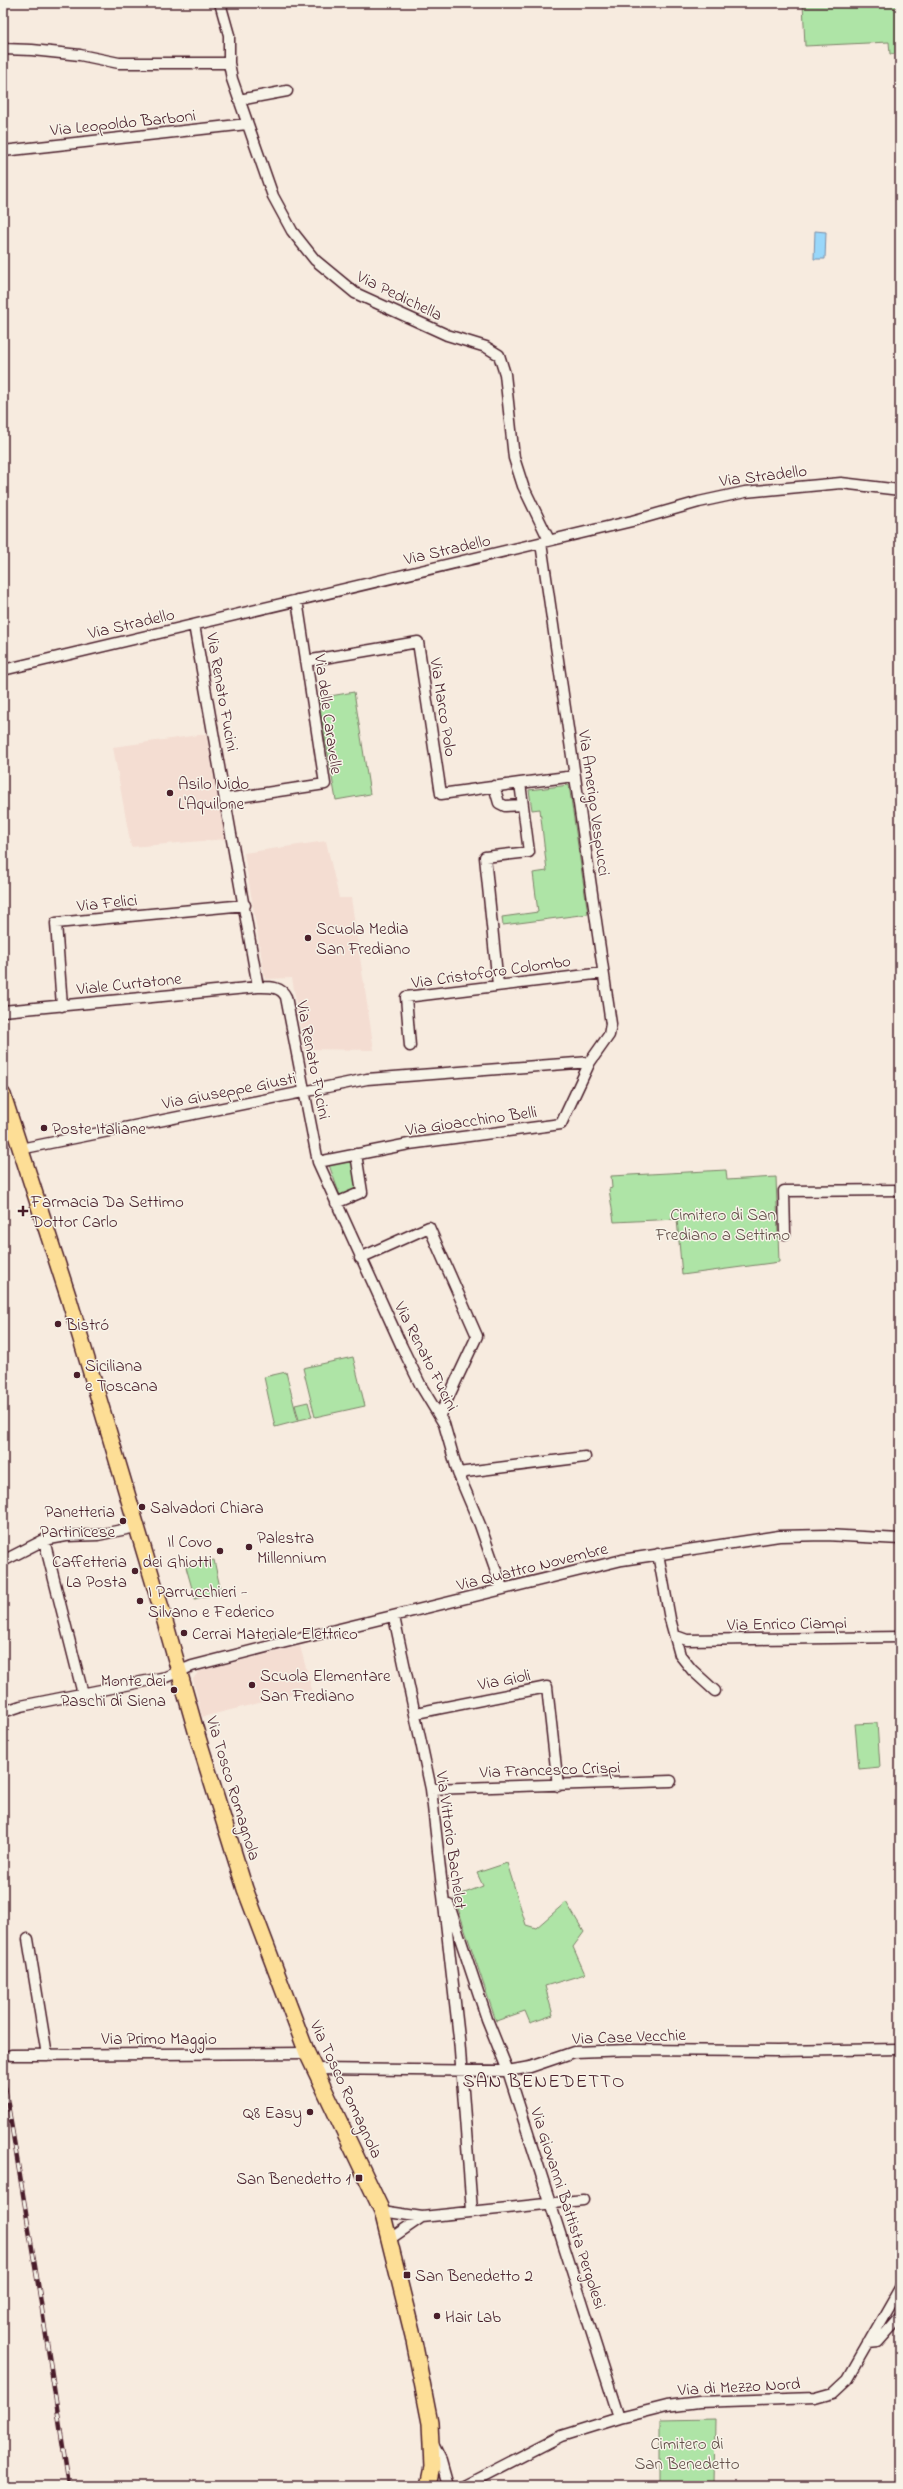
<svg xmlns="http://www.w3.org/2000/svg" width="903" height="2489" viewBox="0 0 903 2489" font-family="'Indie Flower',sans-serif">
<style>
.built{fill:#f4ddd2}
.green{fill:#aee4a6;stroke:#7c8268}
.water{fill:#99d7fa;stroke:#798da7}
.lines{fill:none;stroke-linecap:round;stroke-linejoin:round}
.street-casing{stroke:#4a1f2b;stroke-width:13}
.primary-casing{stroke:#4a1f2b;stroke-width:18}
.street{stroke:#f7f3e8;stroke-width:10}
.primary{stroke:#fdde96;stroke-width:15}
.rail-casing{stroke:#4a1f2b;stroke-width:4.5}
.rail{stroke:#f7f3e8;stroke-width:3;stroke-dasharray:9;stroke-linecap:butt}
.poi-dot{fill:#4a1f2b;stroke:#f7f3e8;stroke-width:1.5}
.labels{text-anchor:middle;stroke-width:3;stroke-linejoin:round;paint-order:stroke}
.street-label{font-size:17px;fill:#4a1f2b;stroke:#f7f3e8}
.poi-label{font-size:17px;fill:#4a1f2b;stroke:#f7f3e8;text-anchor:start}
.park-label{font-size:17px;fill:#63504a;stroke:#f7f3e8}
.quarter-label{font-size:19px;letter-spacing:1px;fill:#4a1f2b;stroke:#f7f3e8}
</style>
<rect width="100%" height="100%" fill="#f7ebdf"/>
<filter id="ink" filterUnits="userSpaceOnUse"><feTurbulence type="fractalNoise" baseFrequency=".025" numOctaves="2"/><feDisplacementMap in="SourceGraphic" scale="8" xChannelSelector="R" yChannelSelector="G"/><feConvolveMatrix kernelMatrix="1 2 1 2 8 2 1 2 1" color-interpolation-filters="sRGB"/></filter>
<g filter="url(#ink)">
<!-- built -->
<path class="built" d="M206 734 226 839 131 847 113 747Z
M326 841 339 898H351L374 1050 304 1049 292 978 265 979 244 853Z
M300 1646 312 1690 202 1717 193 1679 199 1671Z"/>
<!-- green -->
<path class="green" d="M803 3H900V53L890 54 889 42 805 46Z
M354 692 370 794 336 800 318 698Z
M569 785 588 914 503 925 502 917 538 912 533 873 547 871 540 809 532 810 529 790Z
M353 1161 359 1191 341 1198 329 1165Z
M726 1170 727 1180 776 1177 779 1262 682 1275 677 1219 614 1222 609 1189 612 1188 611 1176Z
M353 1357 365 1406 315 1417 303 1368Z
M286 1372 298 1421 275 1427 264 1377Z
M308 1402 312 1417 299 1420 295 1405Z
M214 1560 221 1592 195 1599 186 1567Z
M877 1723 880 1767 859 1769 855 1724Z
M507 1863 526 1925 536 1928 566 1902 584 1932 573 1947 585 1974 545 1986 553 2015 530 2023 525 2011 496 2021 454 1897 483 1886 477 1873Z
M715 2419 714 2486H660V2420Z"/>
<!-- water -->
<path class="water" d="M815 231 826 232 825 259H814Z"/>
<g class="lines">
<!-- street casing -->
<g class="street-casing">
<path id="street" d="M220 3 229 35V63L232 79 273 196 292 231 315 260 355 293 447 335 486 347 499 355 505 374 514 458 523 486 549 540
M3 49 32 50 80 55 119 63H229
M239 100 287 91
M3 151 247 124
M194 625 258 987C269 987 281 986 286 997L318 1162 402 1347 421 1386 444 1424 458 1473 480 1525 502 1588
M306 661 418 642 441 794 520 783
M3 670 632 521 699 502 745 492 841 483 900 490
M494 786 499 803 505 806 522 805
M226 799 325 784 297 600
M498 985 485 857 529 852 520 783 575 776
M62 1006 56 923 245 905
M3 1011 258 987
M410 1046 406 997 603 973
M20 1149 367 1079 590 1062
M318 1162 409 1144 561 1124 590 1062 609 1035 611 1024 541 543
M336 1203 362 1192 356 1154
M785 1234 784 1191 900 1190
M360 1258 429 1227 477 1336 440 1415
M458 1473 585 1457
M44 1540 83 1694
M658 1554 670 1619 680 1655 692 1670 715 1691
M3 1561 44 1540 66 1536 98 1535 136 1527
M394 1617 431 1789 459 2038 472 2211
M676 1636 687 1640 900 1637
M3 1712 21 1706 166 1677 192 1666 282 1643 622 1560 779 1536 826 1535 900 1539
M416 1713 547 1687 558 1786
M431 1789 671 1781
M449 1905 487 2019 508 2071 619 2418
M28 1939 47 2055
M11 2055 307 2053
M314 2069 508 2071 530 2067 574 2052 629 2050 777 2051 900 2049
M382 2211 422 2217 390 2239
M422 2217 583 2200
M868 2343 878 2342 900 2317
M433 2445 441 2461 448 2486
M464 2486 561 2436 619 2418 667 2406 699 2402 815 2398 833 2393 848 2379 900 2288"/>
</g>
<!-- primary casing -->
<g class="primary-casing">
<path id="primary" d="M3 1095 69 1299 162 1611 198 1738 245 1889 307 2053 382 2211 413 2336 430 2423 432 2467 428 2486"/>
</g>
<!-- street -->
<use href="#street" class="street"/>
<!-- primary -->
<use href="#primary" class="primary"/>
<!-- rail casing -->
<g class="rail-casing">
<path id="rail" d="M3 2075 39 2290 69 2486"/>
</g>
<!-- rail -->
<use href="#rail" class="rail"/>
</g>
</g>
<!-- markers -->
<g class="poi-dot">
<circle cx="170" cy="793" r="4"/>
<circle cx="308" cy="938" r="4"/>
<circle cx="44" cy="1128" r="4"/>
<path d="M21 1205h4v4h4v4h-4v4h-4v-4h-4v-4h4z"/>
<circle cx="58" cy="1324" r="4"/>
<circle cx="77" cy="1375" r="4"/>
<circle cx="142" cy="1507" r="4"/>
<circle cx="123" cy="1521" r="4"/>
<circle cx="249" cy="1547" r="4"/>
<circle cx="220" cy="1551" r="4"/>
<circle cx="135" cy="1571" r="4"/>
<circle cx="140" cy="1601" r="4"/>
<circle cx="184" cy="1633" r="4"/>
<circle cx="252" cy="1685" r="4"/>
<circle cx="174" cy="1690" r="4"/>
<circle cx="310" cy="2112" r="4"/>
<rect x="355" y="2174" width="8" height="8" rx="2"/>
<rect x="403" y="2271" width="8" height="8" rx="2"/>
<circle cx="437" cy="2316" r="4"/>
</g>
<g class="labels">
<!-- street labels -->
<g class="street-label">
<text transform="translate(123 122) rotate(-6)" y="6">Via Leopoldo Barboni</text>
<text transform="translate(400 295) rotate(26)" y="6">Via Pedichella</text>
<text transform="translate(763 475) rotate(-7)" y="6">Via Stradello</text>
<text transform="translate(447 549) rotate(-13)" y="6">Via Stradello</text>
<text transform="translate(131 623) rotate(-13)" y="6">Via Stradello</text>
<text transform="translate(223 692) rotate(80)" y="6">Via Renato Fucini</text>
<text transform="translate(444 707) rotate(81)" y="6">Via Marco Polo</text>
<text transform="translate(329 714) rotate(82)" y="6">Via delle Caravelle</text>
<text transform="translate(595 803) rotate(82)" y="6">Via Amerigo Vespucci</text>
<text transform="translate(107 902) rotate(-6)" y="6">Via Felici</text>
<text transform="translate(491 971) rotate(-8)" y="6">Via Cristoforo Colombo</text>
<text transform="translate(129 983) rotate(-6)" y="6">Viale Curtatone</text>
<text transform="translate(314 1060) rotate(79)" y="6">Via Renato Fucini</text>
<text transform="translate(229 1090) rotate(-11)" y="6">Via Giuseppe Giusti</text>
<text transform="translate(471 1120) rotate(-8)" y="6">Via Gioacchino Belli</text>
<text transform="translate(427 1356) rotate(63)" y="6">Via Renato Fucini</text>
<text transform="translate(532 1566) rotate(-14)" y="6">Via Quattro Novembre</text>
<text transform="translate(787 1623) rotate(-1)" y="6">Via Enrico Ciampi</text>
<text transform="translate(504 1679) rotate(-11)" y="6">Via Gioli</text>
<text transform="translate(550 1769) rotate(-2)" y="6">Via Francesco Crispi</text>
<text transform="translate(234 1788) rotate(73)" y="6">Via Tosco Romagnola</text>
<text transform="translate(452 1840) rotate(82)" y="6">Via Vittorio Bachelet</text>
<text transform="translate(629 2036) rotate(-2)" y="6">Via Case Vecchie</text>
<text x="159" y="2044">Via Primo Maggio</text>
<text transform="translate(347 2089) rotate(65)" y="6">Via Tosco Romagnola</text>
<text transform="translate(569 2208) rotate(72)" y="6">Via Giovanni Battista Pergolesi</text>
<text transform="translate(739 2386) rotate(-3)" y="6">Via di Mezzo Nord</text>
</g>
<!-- poi labels -->
<g class="poi-label">
<text x="178" y="789">Asilo Nido<tspan x="178" dy="20">L'Aquilone</tspan></text>
<text x="316" y="934">Scuola Media<tspan x="316" dy="20">San Frediano</tspan></text>
<text x="52" y="1134">Poste Italiane</text>
<text x="31" y="1207">Farmacia Da Settimo<tspan x="31" dy="20">Dottor Carlo</tspan></text>
<text x="66" y="1330">Bistró</text>
<text x="85" y="1371">Siciliana<tspan x="85" dy="20">e Toscana</tspan></text>
<text x="150" y="1513">Salvadori Chiara</text>
<text x="115" y="1517" text-anchor="end">Panetteria<tspan x="115" dy="20">Partinicese</tspan></text>
<text x="257" y="1543">Palestra<tspan x="257" dy="20">Millennium</tspan></text>
<text x="212" y="1547" text-anchor="end">Il Covo<tspan x="212" dy="20">dei Ghiotti</tspan></text>
<text x="127" y="1567" text-anchor="end">Caffetteria<tspan x="127" dy="20">La Posta</tspan></text>
<text x="148" y="1597">I Parrucchieri -<tspan x="148" dy="20">Silvano e Federico</tspan></text>
<text x="192" y="1639">Cerrai Materiale Elettrico</text>
<text x="260" y="1681">Scuola Elementare<tspan x="260" dy="20">San Frediano</tspan></text>
<text x="166" y="1686" text-anchor="end">Monte dei<tspan x="166" dy="20">Paschi di Siena</tspan></text>
<text x="302" y="2118" text-anchor="end">Q8 Easy</text>
<text x="351" y="2184" text-anchor="end">San Benedetto 1</text>
<text x="415" y="2281">San Benedetto 2</text>
<text x="445" y="2322">Hair Lab</text>
</g>
<!-- park labels -->
<g class="park-label">
<text x="723" y="1220">Cimitero di San<tspan x="723" dy="20">Frediano a Settimo</tspan></text>
<text x="687" y="2449">Cimitero di<tspan x="687" dy="20">San Benedetto</tspan></text>
</g>
<!-- quarter labels -->
<g class="quarter-label">
<text x="544" y="2087">SAN BENEDETTO</text>
</g>
</g>
<!-- margin -->
<rect width="903" height="2489" fill="none" stroke="#f7f3e8" stroke-width="16"/>
<rect x="8" y="8" width="887" height="2473" fill="none" stroke="#4a1f2b" stroke-width="1.5" filter="url(#ink)"/>
</svg>
